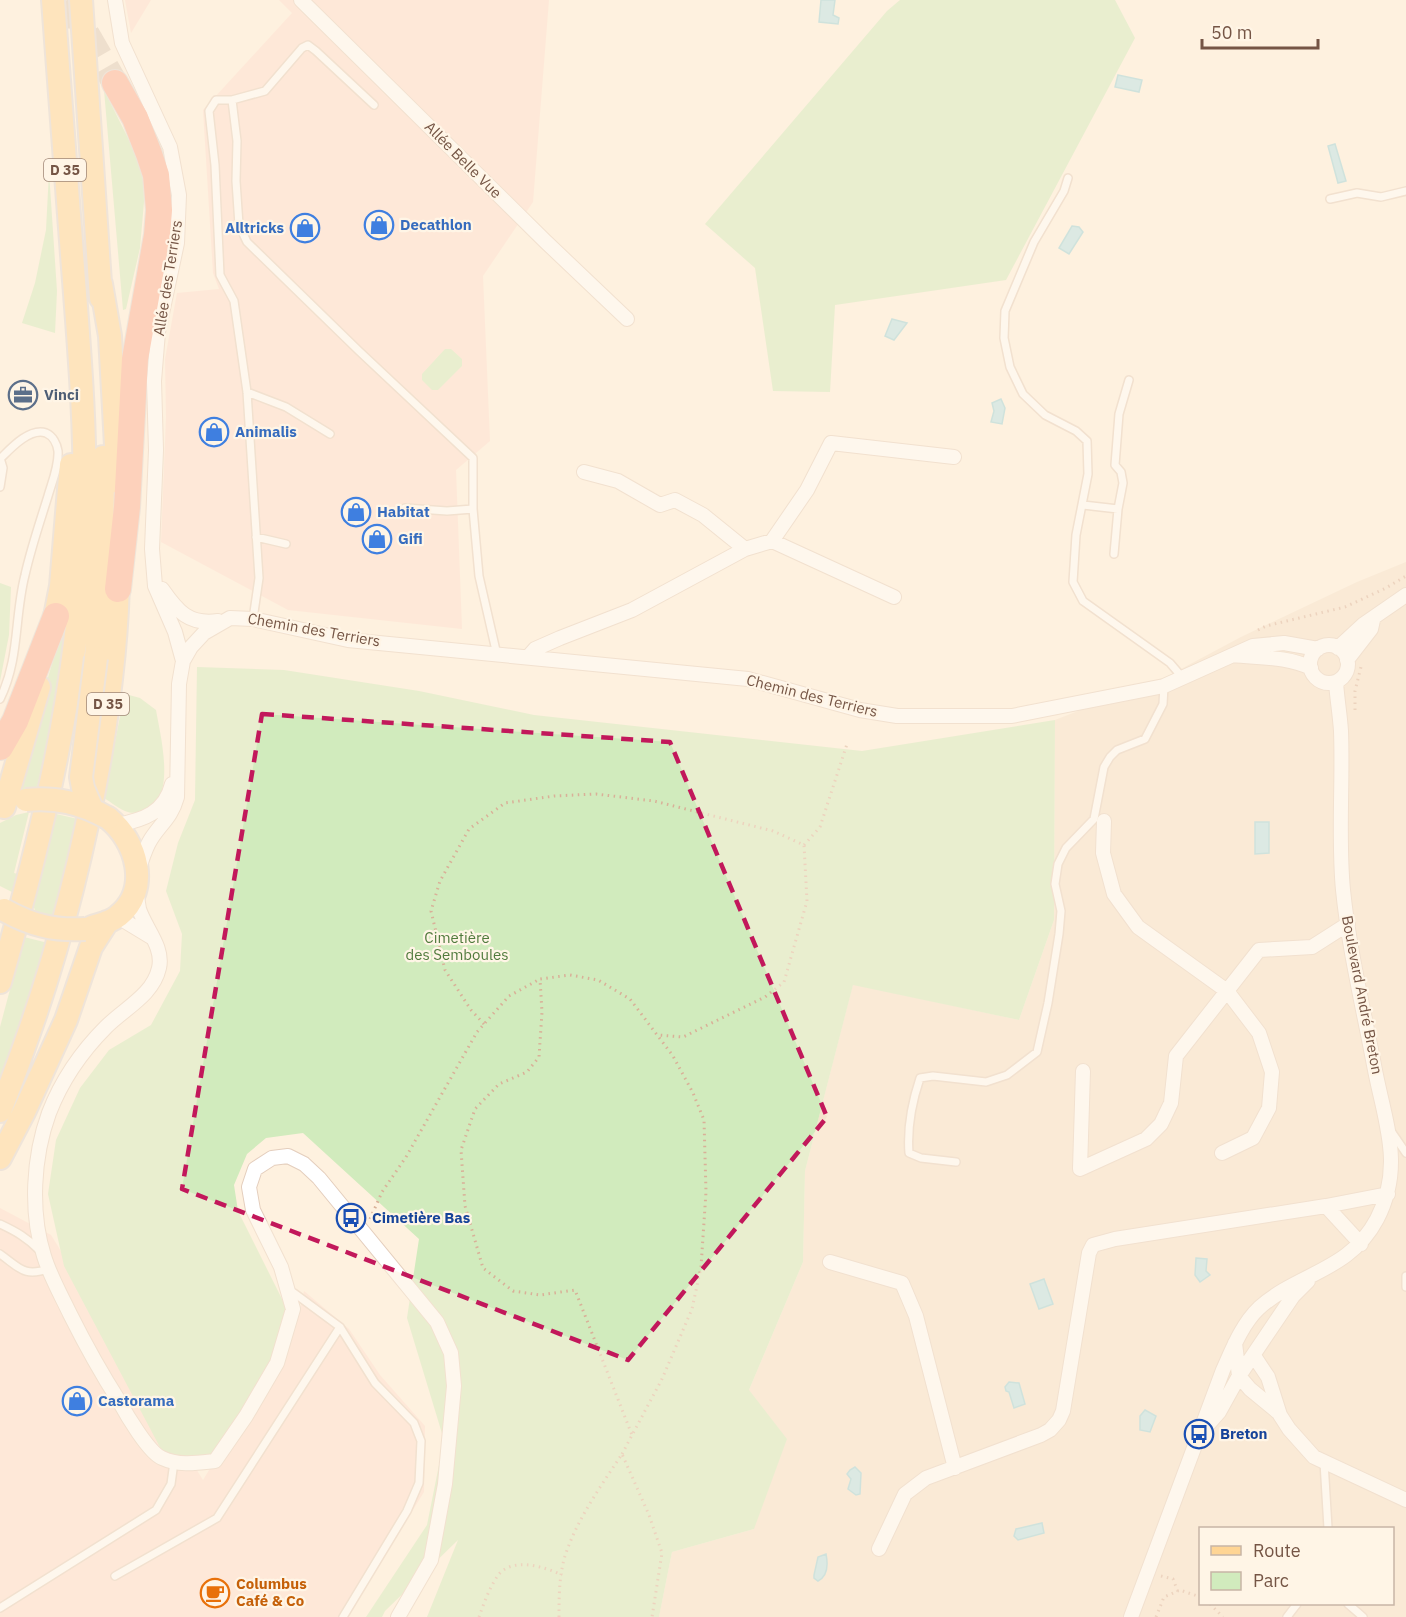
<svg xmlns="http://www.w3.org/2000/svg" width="1406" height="1617" viewBox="0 0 1406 1617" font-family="'IBM Plex Sans',sans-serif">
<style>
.residential{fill:#f5e2cd;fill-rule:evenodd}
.commercial{fill:#ffded1}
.green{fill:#d1ebbd}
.water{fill:#b3e1e8;stroke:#98d1da;stroke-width:1.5}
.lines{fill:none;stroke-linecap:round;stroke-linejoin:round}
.motorway-tunnel{stroke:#dccab8;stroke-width:26;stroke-dasharray:26 13;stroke-linecap:butt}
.service-casing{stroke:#e4cebd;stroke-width:10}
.minor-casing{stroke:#e4cebd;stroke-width:16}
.primary-casing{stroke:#ded6d2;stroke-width:26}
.motorway-casing{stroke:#ded6d2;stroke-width:28}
.path{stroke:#d9b098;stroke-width:3;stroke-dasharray:1.5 4.5;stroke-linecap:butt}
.service{stroke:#fff;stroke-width:7}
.minor{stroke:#fff;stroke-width:14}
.primary{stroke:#ffd594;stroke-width:22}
.motorway{stroke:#fcab91;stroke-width:26}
.primary-bridge-casing{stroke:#ded6d2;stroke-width:26;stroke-linecap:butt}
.primary-bridge{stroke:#ffd594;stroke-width:22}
.marked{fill:none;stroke:#c2185b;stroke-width:4.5;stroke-dasharray:12 8;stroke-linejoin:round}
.labels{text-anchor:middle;stroke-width:4.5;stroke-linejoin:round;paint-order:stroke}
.shield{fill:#fff5e6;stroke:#9e8575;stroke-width:1.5}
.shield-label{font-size:14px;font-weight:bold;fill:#755545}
.street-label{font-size:15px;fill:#755545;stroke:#fff5e6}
.shop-label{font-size:15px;font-weight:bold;fill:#366cbe;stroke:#fff5e6;text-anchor:start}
.service-label{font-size:15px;font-weight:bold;fill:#4e5e75;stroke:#fff5e6;text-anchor:start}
.park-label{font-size:15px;fill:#517b3d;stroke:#fff5e6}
.transit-label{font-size:15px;font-weight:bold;fill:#164399;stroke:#fff5e6;text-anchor:start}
.food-label{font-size:15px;font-weight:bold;fill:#c56008;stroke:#fff5e6;text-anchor:start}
</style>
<rect width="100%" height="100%" fill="#fef1df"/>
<!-- residential -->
<path class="residential" d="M1406 562V1617H659L672 1552 754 1529 749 1390 803 1262 805 1171 853 984 1019 1020 1054 920 1055 720 1168 676 1241 637 1357 582ZM1200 1528H1392V1604H1200Z"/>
<!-- commercial -->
<path class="commercial" d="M125 0H151L131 33Z
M279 0H549L533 202 483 276 490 441 456 470 462 629 288 610 161 542 166 417 165 359 177 293 219 289 213 273 203 110 292 13Z
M0 1208 51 1235 203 1480 295 1330 304 1291 349 1329 380 1375 425 1426 424 1492 347 1617H0Z"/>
<!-- green -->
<path class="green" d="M900 0H1115L1135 38 1006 280 835 305 830 392 773 391 755 268 705 224 887 11Z
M104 90 143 168 144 202 140 248 126 309 123 310Z
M49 172 57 291 55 333 22 323 35 283 46 230Z
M445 349H451L462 359V366L438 390H432L422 380V374Z
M0 583 11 587 9 635 0 681Z
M65 620 57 696 37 788 14 792Z
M197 667 284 670 419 691 534 715 862 751 1055 720 1054 920 1019 1020 853 985 805 1171 803 1262 749 1390 787 1439 754 1529 672 1552 659 1617H427L458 1540 385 1611 382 1617H366L427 1525 444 1440 407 1318 419 1239 303 1133 266 1138 247 1154 234 1185 238 1211 287 1309 271 1363 212 1456 184 1458 163 1453 64 1266 48 1194 56 1140 80 1088 109 1050 151 1025 180 971 182 934 166 891 178 843 195 800Z
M129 695 140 698 156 710C160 734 177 798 146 810 140 812 134 814 128 812 120 810 111 802 104 798L122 706Z
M29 812 14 873 39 880 56 814 78 819 56 917 36 913 32 902 0 886V823L16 815Z
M24 937 48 943 0 1084V1027Z"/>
<!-- water -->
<path class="water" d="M821 0H835L833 15 839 18 838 24 819 22Z
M1118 75 1142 80 1139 92 1115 87Z
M1335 144 1346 181 1338 183 1328 146Z
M1072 226 1079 227 1083 232 1069 254 1059 248Z
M892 319 907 323 894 340 885 336Z
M1001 399 1005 408 1002 424 991 422 994 411 992 403Z
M1255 822H1269V853L1255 854Z
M1196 1258 1207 1259 1206 1271 1210 1275 1200 1282 1195 1275Z
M1044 1279 1053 1304 1039 1309 1030 1284Z
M1009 1382 1019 1383 1025 1404 1014 1408 1009 1392 1006 1391 1005 1387Z
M1145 1410 1156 1416 1150 1432 1140 1430V1416Z
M855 1467 861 1473 860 1494 856 1495 848 1489 851 1479 847 1474 850 1470Z
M1042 1523 1044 1533 1018 1540 1014 1536 1016 1529Z
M826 1554C828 1564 828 1576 818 1581L814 1578V1575L818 1557Z"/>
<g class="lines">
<!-- motorway-tunnel -->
<path class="motorway-tunnel" d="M67 0 115 83"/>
<!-- service casing -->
<g class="service-casing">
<path id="service" d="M232 100 237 141 236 181 239 225 247 242 359 351 473 458V509L479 576 497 655
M1068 178 1064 191 1034 242 1005 311 1004 338 1010 367 1023 394 1045 415 1076 431 1087 441 1088 474 1076 535 1073 582 1083 601 1170 663 1182 677
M1330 199 1357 193 1381 197 1406 191
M247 392 286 407 330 434
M0 458 3 468 0 487
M1083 505 1118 509
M405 508 447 511 473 509
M256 537 286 544
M1114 554 1118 509 1123 483 1121 472 1115 465 1119 414 1129 380
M253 619 259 578 247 392 234 301 220 275 215 165 209 111 216 100H232L265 91 302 48 308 45 316 51 374 105
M0 699C20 658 14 618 25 575 31 548 40 522 48 496 52 482 59 466 58 451 57 444 53 436 46 433 30 427 10 449 0 459
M1391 1131 1406 1153
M956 1162 921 1158 909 1153C907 1127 912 1102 920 1078L933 1076 986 1082 1007 1075 1037 1052 1048 1003 1059 934 1061 911 1055 884 1058 864 1066 848 1094 819 1104 767 1110 757 1117 750 1145 739 1163 704 1164 686
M0 1224C15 1231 28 1238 40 1251
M0 1254C20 1268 23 1277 49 1269
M1406 1276V1287
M287 1290 294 1293 340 1327 375 1383 414 1423 421 1441 419 1483 407 1511 343 1617
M1324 1462 1328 1528
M115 1576 217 1518 340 1327
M1348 1604 1363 1617
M0 1608 156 1510 171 1484 174 1462
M1287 1617 1297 1604"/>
</g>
<!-- minor casing -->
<g class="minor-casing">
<path id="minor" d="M115 0 122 43 170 147 179 195 177 243 158 332 154 381 156 450 152 549 155 586 175 632 183 661
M301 0 545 241 627 319
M584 472 618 481 660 505 675 500 703 515 745 549
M772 541 894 597
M162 589C178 612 189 625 218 621
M1310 664a19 19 0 1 1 38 0a19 19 0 1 1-38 0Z
M1338 648 1364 624 1406 595
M1233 655C1258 658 1287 656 1311 668
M528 657 535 649 560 638 632 610 745 549 772 541 807 490 831 443 954 457
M1347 660 1371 629 1373 620
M1104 821 1103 853 1114 894 1138 927 1227 991 1259 1033 1272 1072 1269 1108 1253 1138 1222 1153
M117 825C143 820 165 813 172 784
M138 871C142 860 145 848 151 839 162 822 171 818 177 797L179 684 183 661 191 647 204 633 230 618 253 619 348 640 748 679 860 710 897 716H1012L1164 686 1253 646 1284 643 1318 649
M136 891C137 897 138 903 139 909 145 928 164 947 159 968 153 995 125 1008 106 1027 82 1051 61 1082 49 1113 33 1157 30 1212 44 1256 50 1276 61 1295 70 1314 85 1344 101 1373 119 1401 126 1414 149 1453 162 1458 179 1466 197 1463 215 1461L246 1416 277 1363 293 1309 281 1267 253 1210 249 1187 255 1169 272 1158 288 1156 304 1164 319 1178 437 1322 451 1353 454 1386 445 1484 431 1560 398 1617
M118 917 151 937
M1083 1071 1080 1169 1146 1139 1161 1124 1171 1103 1176 1056 1259 950 1312 947 1348 924
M1326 1206 1361 1244
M830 1262 902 1283 916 1316 955 1468
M1235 1343 1239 1376 1250 1389 1279 1413
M1254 1356 1268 1377 1280 1415 1289 1429 1314 1457 1406 1500
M1204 1429 1219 1412 1239 1376 1293 1296 1308 1281
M879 1549 905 1494 926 1478 1041 1435 1050 1430 1059 1420 1063 1411 1089 1253 1093 1245 1115 1239 1326 1206 1388 1194
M1131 1617 1223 1370C1232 1350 1242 1324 1259 1308 1299 1272 1349 1272 1377 1219 1405 1165 1384 1120 1374 1065 1363 1007 1349 949 1343 890 1338 838 1343 784 1341 731 1340 715 1337 698 1336 682"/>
</g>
<!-- primary casing -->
<g class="primary-casing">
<path id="primary" d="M81 0 101 298
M101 284 110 336 118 482
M52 632 61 586 71 465
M96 658 102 575 103 457
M4 807 39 687
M92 927C101 924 111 922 118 916 151 890 137 841 108 818
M0 982C42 836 79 684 84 532 87 444 80 356 73 268 66 179 60 89 53 0
M0 1111C46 996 79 879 100 757 110 696 118 634 118 572
M0 1158 24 1112 66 1020 91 947 107 922"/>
</g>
<!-- motorway casing -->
<g class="motorway-casing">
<path id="motorway" d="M115 83 135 118 149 154 156 175 159 210 157 235 135 359 127 507 118 589
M0 747 15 721 56 616"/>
</g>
<!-- path -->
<path class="path" d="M1258 630 1266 626 1345 607 1386 588 1406 576
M1355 710V691L1361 667
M804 845 820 827 847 744
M484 1024 471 1010 445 970 431 911 440 881 469 829 505 803 554 796 596 794 654 801 773 831 804 845 807 901 784 982 765 997 683 1037 658 1035
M370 1219 382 1192 406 1157 477 1032 509 996 540 979
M622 1454 662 1379 692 1309 701 1267 706 1192 704 1120 693 1093 673 1056 630 999 598 980 570 975 540 979 542 1012 539 1057 527 1072 499 1084 475 1109 461 1150 465 1206 483 1268 513 1291 540 1295 575 1290 632 1435
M1161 1576 1173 1579 1178 1592
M1210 1604 1223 1617
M479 1617C484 1603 490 1586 499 1574 514 1557 545 1567 562 1575
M559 1617C559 1597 559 1576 565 1556 577 1519 601 1486 622 1454L649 1515 662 1553 652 1617
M1156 1617 1164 1597 1180 1590 1200 1597"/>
<!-- service -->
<use href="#service" class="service"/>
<!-- minor -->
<use href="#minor" class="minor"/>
<!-- primary -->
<use href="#primary" class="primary"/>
<!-- motorway -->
<use href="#motorway" class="motorway"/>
<!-- primary-bridge casing -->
<g class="primary-bridge-casing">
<path id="primary-bridge" d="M26 800C56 797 81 803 108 818
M92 809 83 788 81 777 96 658
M4 910C31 925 54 931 85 929"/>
</g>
<!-- primary-bridge -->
<use href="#primary-bridge" class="primary-bridge"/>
</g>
<!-- marked area -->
<path d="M0 0H1406V1617H0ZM262 714 670 742 827 1117 628 1360 182 1189Z" fill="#fef1df" fill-opacity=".55" fill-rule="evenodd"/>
<path class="marked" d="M262 714 670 742 827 1117 628 1360 182 1189Z"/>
<!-- icons -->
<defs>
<g id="shop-ring" transform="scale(1.5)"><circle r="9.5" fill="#fff5e6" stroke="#3f7fe0" stroke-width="1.5"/><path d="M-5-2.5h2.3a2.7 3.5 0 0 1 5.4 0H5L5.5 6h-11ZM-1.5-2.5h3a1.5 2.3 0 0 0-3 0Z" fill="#3f7fe0"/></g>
<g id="office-ring" transform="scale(1.5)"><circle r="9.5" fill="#fff5e6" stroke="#5c6f8a" stroke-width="1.5"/><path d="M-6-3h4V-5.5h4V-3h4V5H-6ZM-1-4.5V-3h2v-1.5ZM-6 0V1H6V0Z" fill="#5c6f8a"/></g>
<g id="bus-ring" transform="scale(1.5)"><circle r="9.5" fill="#fff5e6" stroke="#1a4fb4" stroke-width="1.5"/><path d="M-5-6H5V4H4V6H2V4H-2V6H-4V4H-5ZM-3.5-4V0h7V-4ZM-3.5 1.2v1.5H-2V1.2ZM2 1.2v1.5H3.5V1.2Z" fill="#1a4fb4"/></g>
<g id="cafe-ring" transform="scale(1.5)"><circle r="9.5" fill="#fff5e6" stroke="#e8710a" stroke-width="1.5"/><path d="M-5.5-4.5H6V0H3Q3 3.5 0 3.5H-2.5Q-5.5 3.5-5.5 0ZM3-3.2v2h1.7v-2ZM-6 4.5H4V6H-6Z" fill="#e8710a"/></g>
</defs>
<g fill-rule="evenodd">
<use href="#shop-ring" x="379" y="225"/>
<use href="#shop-ring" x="305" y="228"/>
<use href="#office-ring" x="23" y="395"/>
<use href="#shop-ring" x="214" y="432"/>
<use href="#shop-ring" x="356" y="512"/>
<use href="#shop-ring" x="377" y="539"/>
<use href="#bus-ring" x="351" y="1218"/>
<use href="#shop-ring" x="77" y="1401"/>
<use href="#bus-ring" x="1199" y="1434"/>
<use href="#cafe-ring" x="215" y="1593"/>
</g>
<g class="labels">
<!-- shield labels -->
<g class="shield">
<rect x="44" y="159" width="42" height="22" rx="4.5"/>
<rect x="87" y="693" width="42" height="22" rx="4.5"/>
</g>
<g class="shield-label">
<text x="65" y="175">D 35</text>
<text x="108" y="709">D 35</text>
</g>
<!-- street labels -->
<g class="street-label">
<text transform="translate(463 160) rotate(45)" y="5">Allée Belle Vue</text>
<text transform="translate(168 278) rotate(-81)" y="5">Allée des Terriers</text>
<text transform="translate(314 630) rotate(10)" y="5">Chemin des Terriers</text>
<text transform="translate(812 696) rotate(14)" y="5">Chemin des Terriers</text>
<text transform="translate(1362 995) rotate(79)" y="5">Boulevard André Breton</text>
</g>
<!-- shop labels -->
<g class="shop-label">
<text x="400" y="230">Decathlon</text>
<text x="284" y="233" text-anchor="end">Alltricks</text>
<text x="235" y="437">Animalis</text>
<text x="377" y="517">Habitat</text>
<text x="398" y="544">Gifi</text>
<text x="98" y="1406">Castorama</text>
</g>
<!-- service labels -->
<g class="service-label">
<text x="44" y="400">Vinci</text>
</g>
<!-- park labels -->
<g class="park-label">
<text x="457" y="943">Cimetière<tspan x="457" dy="17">des Semboules</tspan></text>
</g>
<!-- transit labels -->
<g class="transit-label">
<text x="372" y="1223">Cimetière Bas</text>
<text x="1220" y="1439">Breton</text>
</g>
<!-- food labels -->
<g class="food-label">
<text x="236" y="1589">Columbus<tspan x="236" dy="17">Café &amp; Co</tspan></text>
</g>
</g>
<!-- legend -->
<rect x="1199" y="1527" width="195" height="78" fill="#fff5e6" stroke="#c8b5a6" stroke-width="1.5"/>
<rect x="1211" y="1546" width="30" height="9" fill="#ffd594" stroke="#c8b5a6" stroke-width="1.5"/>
<text x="1253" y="1557" font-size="18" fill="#755545">Route</text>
<rect x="1211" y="1572" width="30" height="18" fill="#d1ebbd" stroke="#c8b5a6" stroke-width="1.5"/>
<text x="1253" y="1587" font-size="18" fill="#755545">Parc</text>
<!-- scale -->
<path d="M1202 39v9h116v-9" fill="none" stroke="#755545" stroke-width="3"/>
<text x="1211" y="39" font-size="18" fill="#755545" stroke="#fff5e6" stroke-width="4.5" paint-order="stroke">50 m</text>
</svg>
